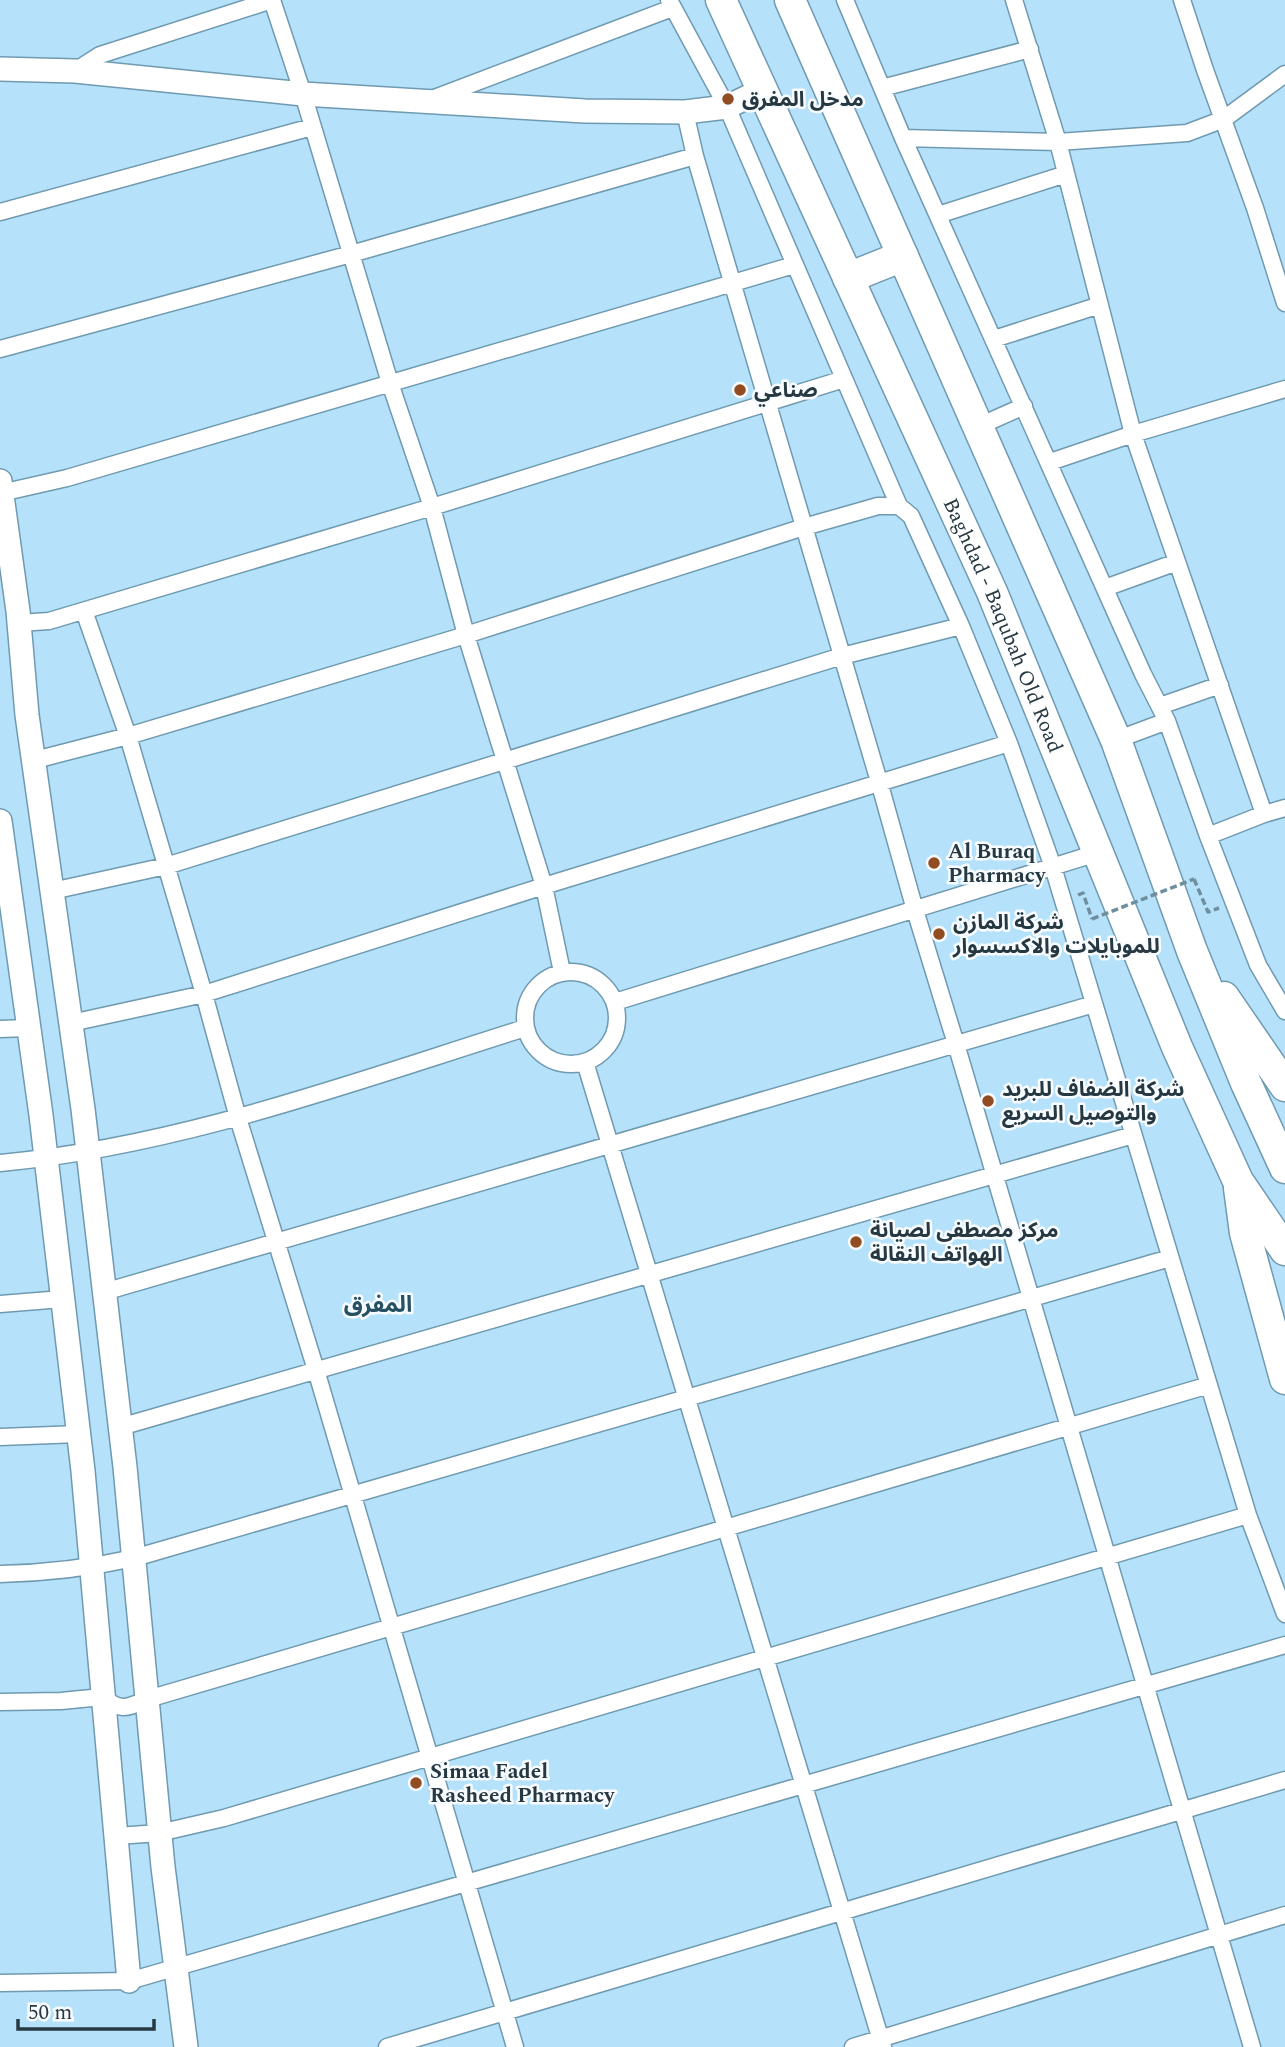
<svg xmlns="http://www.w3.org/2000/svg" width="1285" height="2047" viewBox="0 0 1285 2047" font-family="Spectral,'Noto Sans Arabic',serif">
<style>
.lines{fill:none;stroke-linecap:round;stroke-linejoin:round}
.street-casing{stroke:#6f9ab0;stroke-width:19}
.secondary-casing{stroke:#6f9ab0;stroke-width:26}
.highway-casing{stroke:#6f9ab0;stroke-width:33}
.path{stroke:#6f8f9f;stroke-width:3.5;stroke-dasharray:7 3.5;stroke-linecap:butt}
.street{stroke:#fff;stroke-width:16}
.secondary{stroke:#fff;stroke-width:23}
.highway{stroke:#fff;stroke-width:30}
.path-bridge{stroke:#6f8f9f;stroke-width:3.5;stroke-dasharray:7 3.5;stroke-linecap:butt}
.poi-dot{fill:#914d21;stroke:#f8fcff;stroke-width:2.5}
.labels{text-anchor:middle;stroke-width:5;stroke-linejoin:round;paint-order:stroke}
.poi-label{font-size:21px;font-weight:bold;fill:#263841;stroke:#f8fcff;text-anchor:start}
.street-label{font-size:21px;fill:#263841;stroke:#f8fcff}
.neighbourhood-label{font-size:23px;font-weight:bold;fill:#265063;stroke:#f8fcff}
</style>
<rect width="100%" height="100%" fill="#b5e2fa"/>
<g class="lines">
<!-- street casing -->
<g class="street-casing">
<path id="street" d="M669 0 727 107 899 506 911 516 961 626 1009 743 1053 867 1248 1515 1285 1614
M845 0 903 138 1143 674 1167 721 1208 836 1264 814
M1014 0 1058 142 1133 434 1264 814 1285 808
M1182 0 1205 70 1255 208 1285 303
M75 71 100 55 272 0 303 94 390 383 432 507 466 635 544 886 562 972
M882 88 1030 49
M432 99 672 8
M685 112 695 156 880 785 915 910 956 1044 1252 2047
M903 138 1058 142 1187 133 1224 119 1285 74
M0 212 312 127
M938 215 1066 174
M994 339 1100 305
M0 349 351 254 695 156
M977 427 1024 406
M1050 462 1133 434 1285 389
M1 493 67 478 794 265
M1105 588 1177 562
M84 611 128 736 204 994 238 1118 316 1370 515 2047
M19 623 49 621 432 507 844 379
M1160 706 1220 685
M1116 740 1167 721
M35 760 128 736 466 635 804 527 878 506H899
M1208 836 1258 965 1285 1011
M52 891 166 866 842 656 961 626
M525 1018a46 46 0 1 1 92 0a46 46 0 1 1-92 0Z
M615 1002 1097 853
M71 1023 204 994 544 886 1009 743
M0 1029 28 1028
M585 1062 883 2047
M0 1163C181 1146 353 1082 525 1028
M104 1292 1094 1004
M0 1304 62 1299
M120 1427 1133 1135
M0 1437 79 1434
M0 1574C46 1573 89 1568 134 1558L1170 1258
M0 1702 61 1701 102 1697C122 1712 126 1708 148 1699L1209 1385
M117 1836 159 1833 224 1818 1248 1515
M0 1983 129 1981 1285 1645
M387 2047 1285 1780
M853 2047 1285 1915"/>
</g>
<!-- secondary casing -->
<g class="secondary-casing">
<path id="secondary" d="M0 69 75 71 303 94 585 111 685 112 727 107 762 90
M0 481 18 611 27 715 83 1109 125 1467 163 1867 186 2047
M0 821 41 1115 83 1471 129 1981"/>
</g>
<!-- highway casing -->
<g class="highway-casing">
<g id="highway">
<path id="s1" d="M721 0 992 592 1177 1047 1238 1181 1285 1250"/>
<path d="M790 0 1116 740 1192 951 1246 1083 1285 1168"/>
<path d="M848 278 903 256"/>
<path d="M1224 997 1285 1086"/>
<path d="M1239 1188 1245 1233 1285 1379"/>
</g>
</g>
<!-- path -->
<path class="path" d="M1194 879 1208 912 1219 908
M1078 895 1083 893 1092 919"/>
<!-- street -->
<use href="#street" class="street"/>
<!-- secondary -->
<use href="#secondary" class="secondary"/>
<!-- highway -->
<use href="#highway" class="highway"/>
<!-- path-bridge -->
<path class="path-bridge" d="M1092 919 1194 879"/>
</g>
<!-- markers -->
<g class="poi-dot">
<circle cx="728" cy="99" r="7"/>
<circle cx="740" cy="390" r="7"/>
<circle cx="934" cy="863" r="7"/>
<circle cx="939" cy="934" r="7"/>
<circle cx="988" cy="1101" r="7"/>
<circle cx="856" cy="1242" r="7"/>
<circle cx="416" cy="1783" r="7"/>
</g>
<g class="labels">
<!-- poi labels -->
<g class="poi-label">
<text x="742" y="106">مدخل المفرق</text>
<text x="754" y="397">صناعي</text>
<text x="948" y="858">Al Buraq<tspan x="948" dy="24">Pharmacy</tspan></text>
<text x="953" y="929">شركة المازن<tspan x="953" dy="24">للموبايلات والاكسسوار</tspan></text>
<text x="1002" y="1096">شركة الضفاف للبريد<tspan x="1002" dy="24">والتوصيل السريع</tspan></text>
<text x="870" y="1237">مركز مصطفى لصيانة<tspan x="870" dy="24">الهواتف النقالة</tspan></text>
<text x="430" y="1778">Simaa Fadel<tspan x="430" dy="24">Rasheed Pharmacy</tspan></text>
</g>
<!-- street labels -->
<g class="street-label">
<text dy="7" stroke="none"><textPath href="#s1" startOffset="686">Baghdad - Baqubah Old Road</textPath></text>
</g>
<!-- neighbourhood labels -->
<g class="neighbourhood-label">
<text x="378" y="1312">المفرق</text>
</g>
</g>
<!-- scale -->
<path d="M18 2019v10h136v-10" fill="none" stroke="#263841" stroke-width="3.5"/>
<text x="28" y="2019" font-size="21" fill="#263841" stroke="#f8fcff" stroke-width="5" paint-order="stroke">50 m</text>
</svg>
